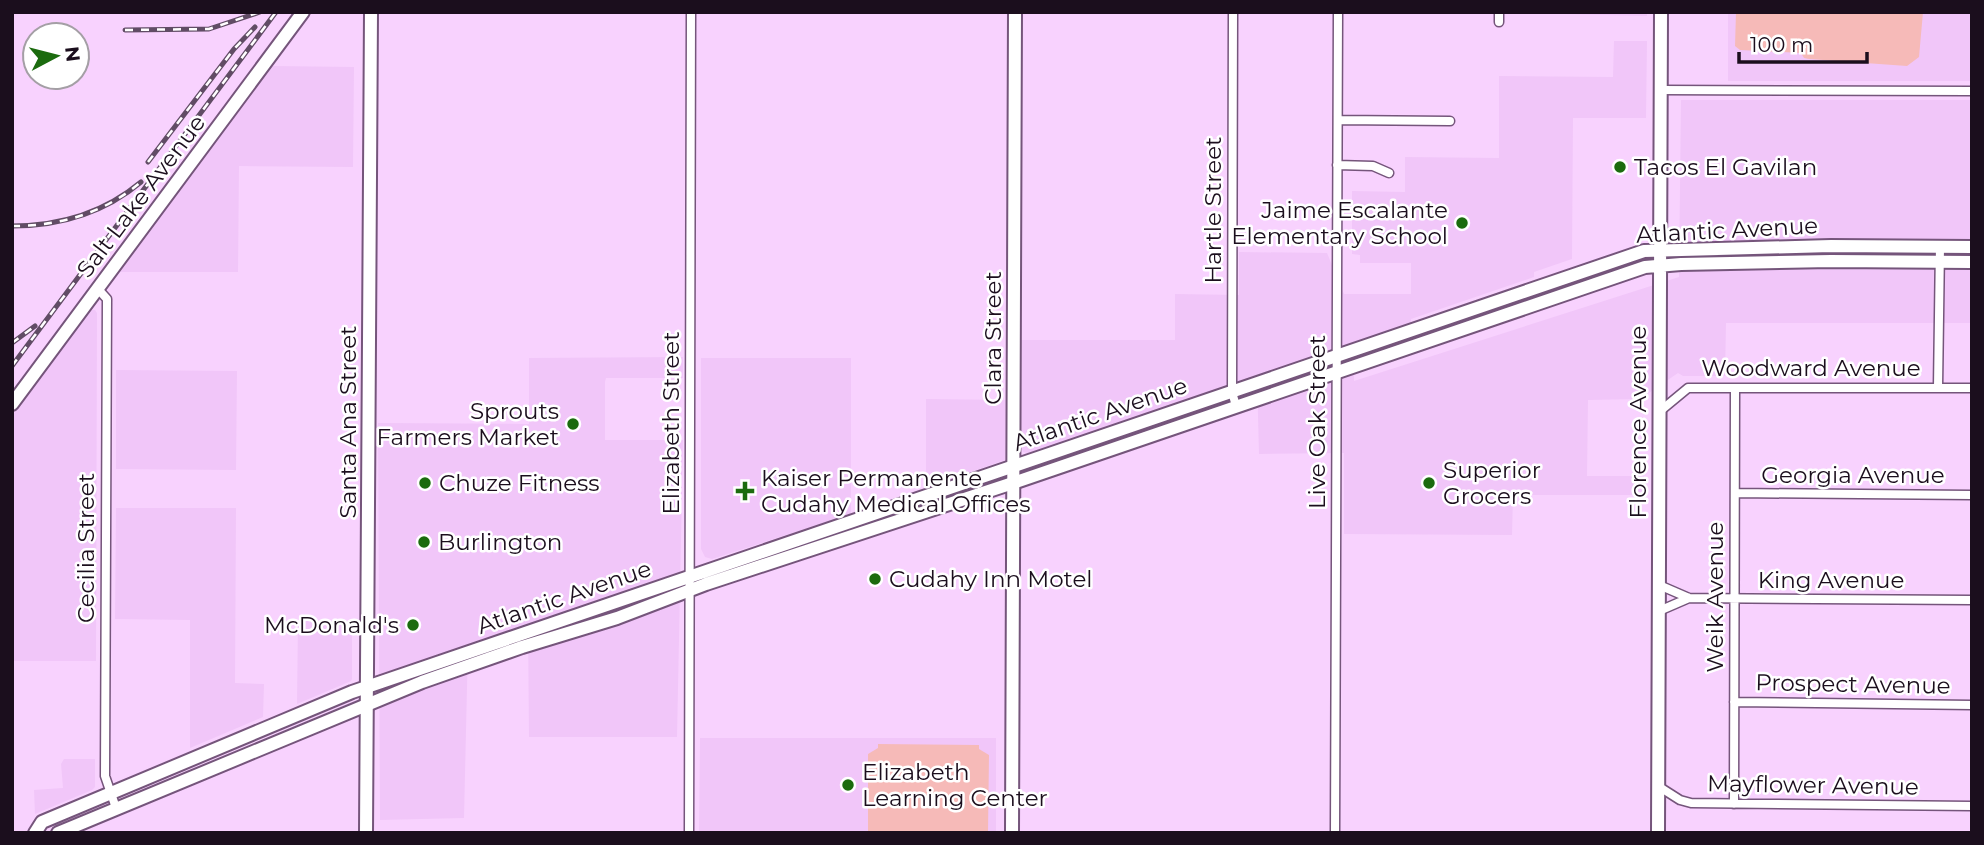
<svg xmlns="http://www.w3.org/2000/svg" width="1984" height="845" viewBox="0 0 1984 845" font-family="Montserrat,sans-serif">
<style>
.built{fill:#f1c6f9}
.green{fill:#f6bab8}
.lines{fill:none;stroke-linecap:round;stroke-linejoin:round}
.street-casing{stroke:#75557b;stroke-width:11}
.secondary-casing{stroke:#75557b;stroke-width:16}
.primary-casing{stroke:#75557b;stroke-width:16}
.street{stroke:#fff;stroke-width:8}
.secondary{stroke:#fff;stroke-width:12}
.primary{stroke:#fff;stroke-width:12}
.rail-casing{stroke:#614c65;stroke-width:5}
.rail{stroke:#fff;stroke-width:2.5;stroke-dasharray:8;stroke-linecap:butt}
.poi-dot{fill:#1b6b0e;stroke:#fff;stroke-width:2.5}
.labels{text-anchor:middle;stroke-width:5;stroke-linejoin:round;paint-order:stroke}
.poi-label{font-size:23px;fill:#1b0e1d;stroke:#fff;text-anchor:start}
.street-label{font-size:23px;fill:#1b0e1d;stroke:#fff}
</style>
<rect width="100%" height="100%" fill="#f8d2fe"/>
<!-- built -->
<path class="built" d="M1564 12H1647V16L1564 14Z
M1728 12H1972V81H1728Z
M1614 41H1647L1646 118H1573L1572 259 1534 272V277L1411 319V325L1353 343 1354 381 1679 277 1681 100H1972V323H1726L1725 376H1683L1678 373 1640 399 1588 400 1587 476H1644V495H1513L1512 535 1344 534V453L1259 454 1257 377 1067 441 1028 453 1023 452 1021 447V340H1175V294L1239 295V252L1327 253 1344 294H1411V263H1360V255L1352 254V191L1405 192V157L1499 158V76L1613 77Z
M273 66 354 67 353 167 239 166 238 272H120Z
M91 310H95L97 313 96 661H12V416Z
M683 357V378H606L605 382V440H683L677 737H529L528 624 468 644 464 818 380 820 378 423 529 424V358Z
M701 358H851V514L712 559 705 557 701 549Z
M116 370 237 371 236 470 116 469Z
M926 399 1006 400 1005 460 926 488Z
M116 508H236L235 683 264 684 263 717 190 748V620L115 619Z
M298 621H352V679L351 681 297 704Z
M700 738H996V833H699Z
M64 759H95V787L92 790 35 814 34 790 63 788 61 764Z"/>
<!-- green -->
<path class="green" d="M1736 12H1923L1919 57 1907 66 1809 59 1804 58 1801 53 1740 50 1735 46Z
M878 744 979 745V749L989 755 988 833H868V754L878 748Z"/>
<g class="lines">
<!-- street casing -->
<g class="street-casing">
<path id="street" d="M1233 12 1232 392 1236 406
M1499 22V12
M1661 90 1972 91
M1338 120 1450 121
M1337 165 1373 166 1389 173
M98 289 107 299 105 776 116 808
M1938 387 1940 246
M1659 412 1688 388H1972
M1735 493 1972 495
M1659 585 1689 598 1972 600
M1659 611 1689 598
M1734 702 1972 705
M1658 786 1680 800 1691 803 1972 806
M1734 804 1735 389
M689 833 691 12
M1335 833 1338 12"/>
</g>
<!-- secondary casing -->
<g class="secondary-casing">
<path id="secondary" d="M12 404 303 12
M366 833 371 12
M1012 833 1015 12"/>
</g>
<!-- primary casing -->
<g class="primary-casing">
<path id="primary" d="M35 833 42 822 352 692 1644 251 1831 246 1972 247
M58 833 422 682 522 647 617 618 706 584 1013 483 1645 267 1681 264 1831 261 1972 262
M1658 833 1661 12"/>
</g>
<!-- street -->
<use href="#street" class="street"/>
<!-- secondary -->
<use href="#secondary" class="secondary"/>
<!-- primary -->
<use href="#primary" class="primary"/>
<!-- rail casing -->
<g class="rail-casing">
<path id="rail" d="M125 30 209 29 260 12
M148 162 234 49 255 27
M12 226C61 226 104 213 141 182
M12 343 35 326
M12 366 276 12"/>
</g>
<!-- rail -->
<use href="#rail" class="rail"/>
</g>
<!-- markers -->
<g class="poi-dot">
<circle cx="1620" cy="167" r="7"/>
<circle cx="1462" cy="223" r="7"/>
<circle cx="573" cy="424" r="7"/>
<circle cx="425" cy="483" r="7"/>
<circle cx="1429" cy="483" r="7"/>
<path d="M741.5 480.5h7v7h7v7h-7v7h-7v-7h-7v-7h7z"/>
<circle cx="424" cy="542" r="7"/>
<circle cx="875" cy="579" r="7"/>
<circle cx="413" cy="625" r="7"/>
<circle cx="848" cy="785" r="7"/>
</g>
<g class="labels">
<!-- poi labels -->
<g class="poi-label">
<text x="1634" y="175">Tacos El Gavilan</text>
<text x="1448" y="218" text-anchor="end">Jaime Escalante<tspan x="1448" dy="26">Elementary School</tspan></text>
<text x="559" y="419" text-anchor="end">Sprouts<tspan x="559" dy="26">Farmers Market</tspan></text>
<text x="1443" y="478">Superior<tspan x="1443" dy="26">Grocers</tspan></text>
<text x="761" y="486">Kaiser Permanente<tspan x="761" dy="26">Cudahy Medical Offices</tspan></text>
<text x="439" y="491">Chuze Fitness</text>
<text x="438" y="550">Burlington</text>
<text x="889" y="587">Cudahy Inn Motel</text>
<text x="399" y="633" text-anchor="end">McDonald's</text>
<text x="862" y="780">Elizabeth<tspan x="862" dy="26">Learning Center</tspan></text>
</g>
<!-- street labels -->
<g class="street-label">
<text transform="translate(141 196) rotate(-53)" y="8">Salt Lake Avenue</text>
<text transform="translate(1213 210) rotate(-90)" y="8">Hartle Street</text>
<text transform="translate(1727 230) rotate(-3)" y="8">Atlantic Avenue</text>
<text transform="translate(993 338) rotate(-90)" y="8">Clara Street</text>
<text x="1811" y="376">Woodward Avenue</text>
<text transform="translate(1100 414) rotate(-19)" y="8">Atlantic Avenue</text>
<text transform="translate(348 422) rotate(-90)" y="8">Santa Ana Street</text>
<text transform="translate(1317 422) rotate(-90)" y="8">Live Oak Street</text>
<text transform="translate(1638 422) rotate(-90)" y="8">Florence Avenue</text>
<text transform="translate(671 423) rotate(-90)" y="8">Elizabeth Street</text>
<text x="1853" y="483">Georgia Avenue</text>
<text transform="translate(86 548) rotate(-90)" y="8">Cecilia Street</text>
<text x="1831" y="588">King Avenue</text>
<text transform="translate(564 597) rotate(-19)" y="8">Atlantic Avenue</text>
<text transform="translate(1715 597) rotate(-90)" y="8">Weik Avenue</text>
<text transform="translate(1853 684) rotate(1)" y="8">Prospect Avenue</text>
<text transform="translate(1813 785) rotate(1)" y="8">Mayflower Avenue</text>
</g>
</g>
<!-- border -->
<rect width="1984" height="845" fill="none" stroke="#1b0e1d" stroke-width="28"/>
<!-- north arrow -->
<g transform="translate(56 56) rotate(83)"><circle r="33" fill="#ffffff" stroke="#a49fa5" stroke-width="2"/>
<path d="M0-5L12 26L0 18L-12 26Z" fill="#1b6b0e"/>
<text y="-10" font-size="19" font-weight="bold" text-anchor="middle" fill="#1b0e1d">N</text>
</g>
<!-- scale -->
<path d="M1739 52v10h128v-10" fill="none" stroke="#1b0e1d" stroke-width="3.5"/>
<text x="1750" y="52" font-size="21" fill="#1b0e1d" stroke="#ffffff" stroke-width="5" paint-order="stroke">100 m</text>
</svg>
